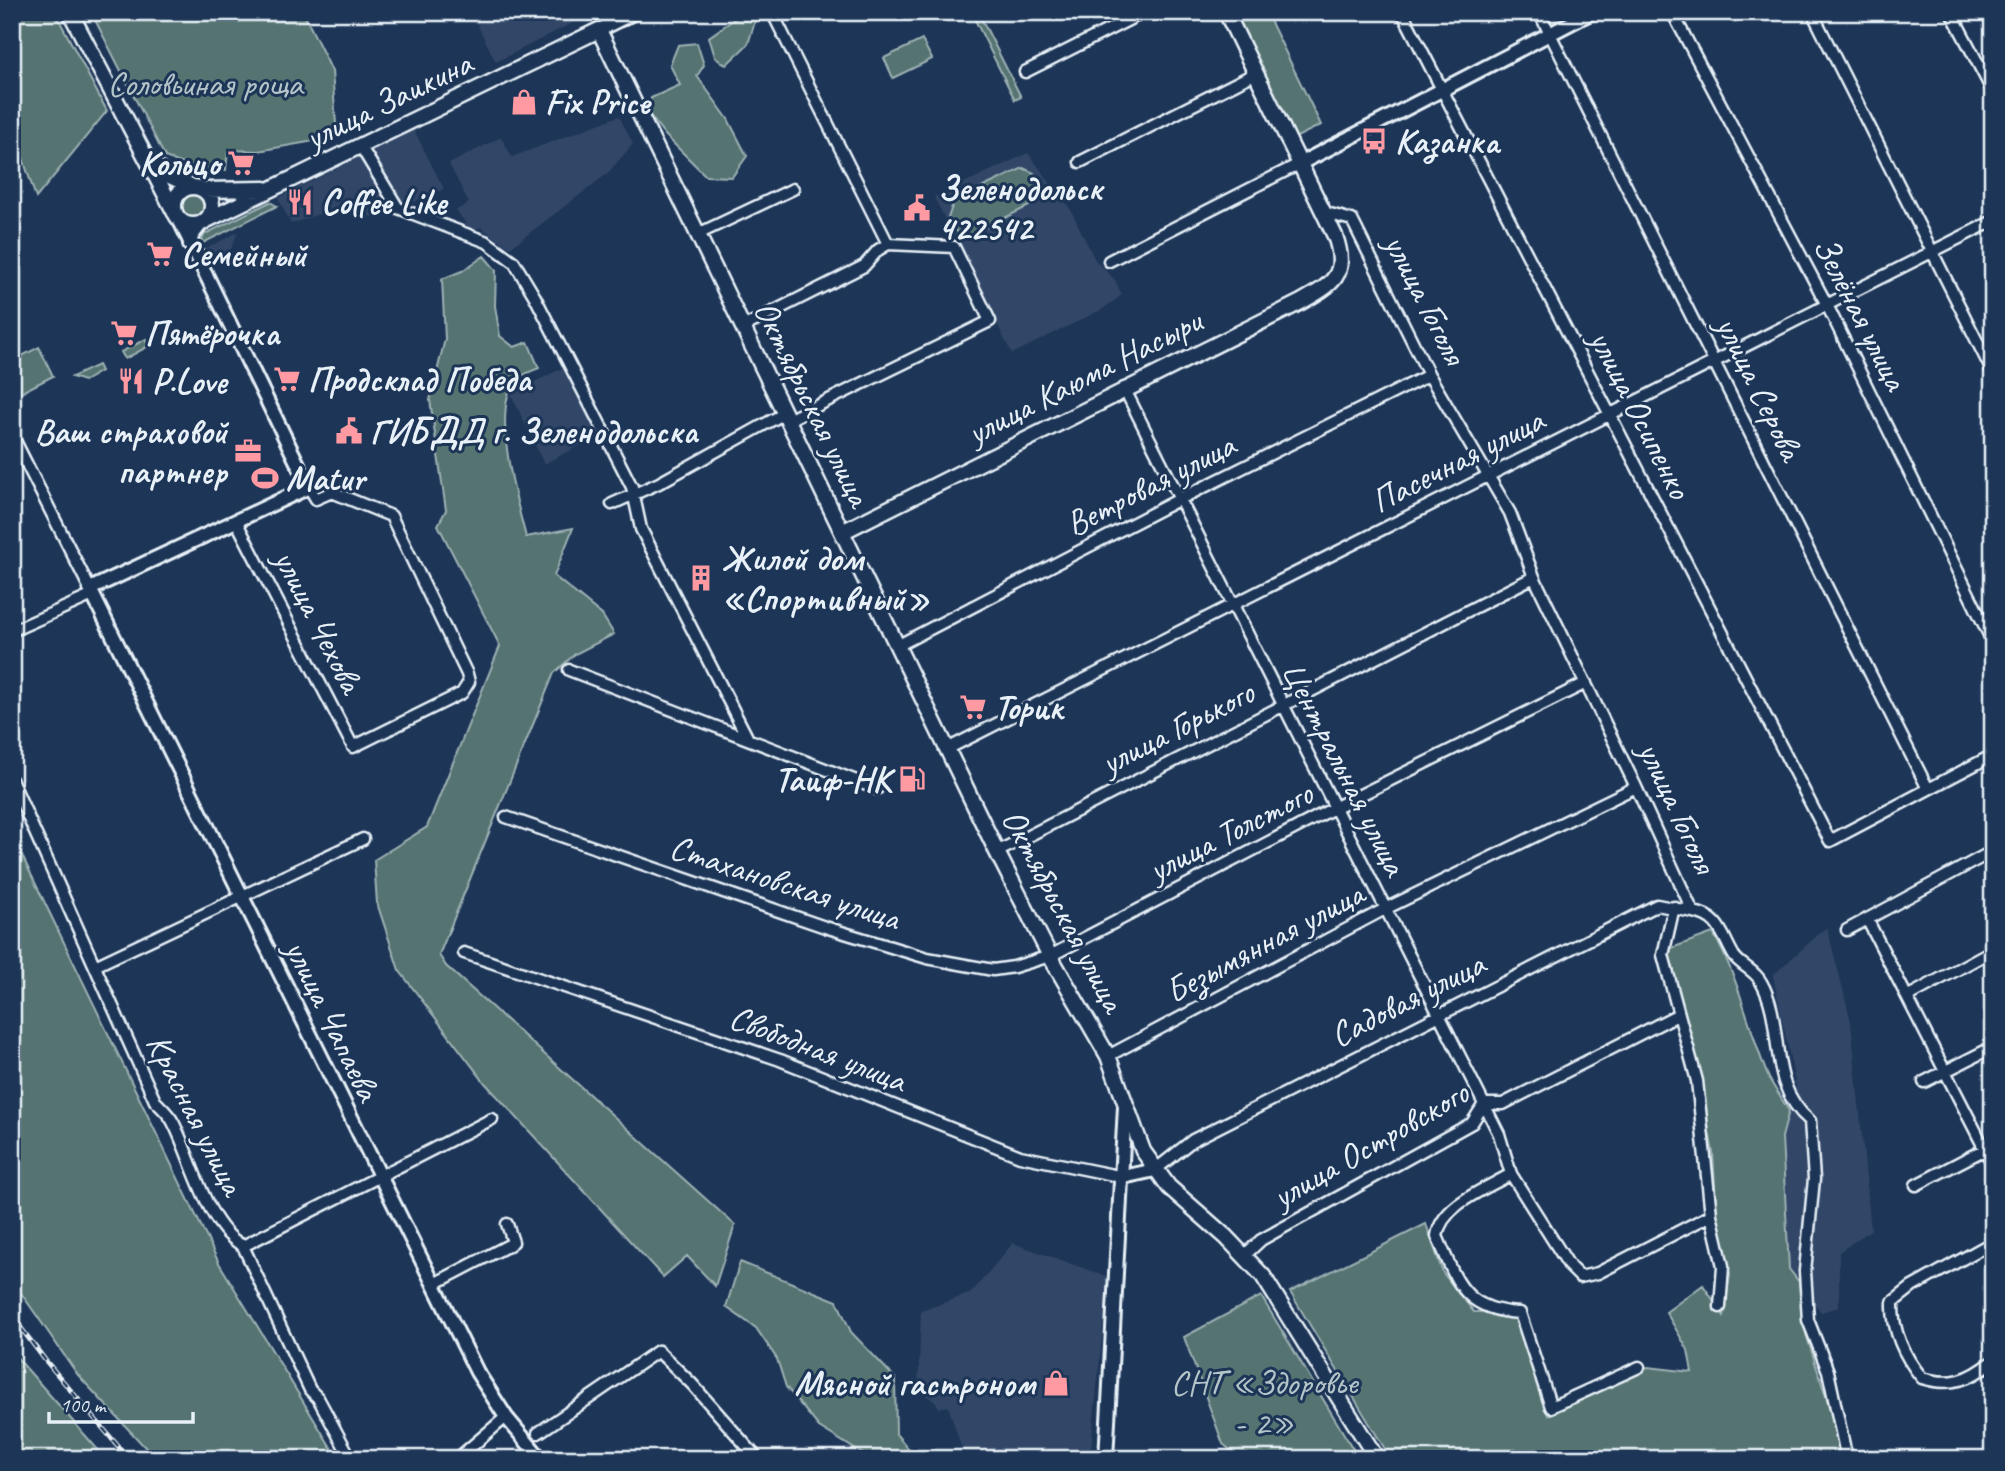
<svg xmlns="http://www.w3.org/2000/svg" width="2005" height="1471" viewBox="0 0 2005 1471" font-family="Caveat,sans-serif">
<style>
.built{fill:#304668}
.green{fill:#547371;stroke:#9eb2b4;stroke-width:2}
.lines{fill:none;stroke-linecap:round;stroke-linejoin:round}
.minor-casing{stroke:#e8f1f8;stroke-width:15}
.tertiary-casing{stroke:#e8f1f8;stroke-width:18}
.secondary-casing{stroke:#e8f1f8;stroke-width:19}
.minor{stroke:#1d3557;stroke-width:10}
.tertiary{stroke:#1d3557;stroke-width:12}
.secondary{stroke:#1d3557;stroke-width:14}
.rail-casing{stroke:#e8f1f8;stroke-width:5}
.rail{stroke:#1d3557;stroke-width:2.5;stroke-dasharray:8;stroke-linecap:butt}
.labels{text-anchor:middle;stroke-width:6;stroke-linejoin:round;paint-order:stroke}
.park-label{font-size:35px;fill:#b4c5c9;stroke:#1d3557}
.street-label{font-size:35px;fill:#e8f1f8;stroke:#1d3557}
.poi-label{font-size:35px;font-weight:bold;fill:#e8f1f8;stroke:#1d3557;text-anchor:start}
</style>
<rect width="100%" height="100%" fill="#1d3557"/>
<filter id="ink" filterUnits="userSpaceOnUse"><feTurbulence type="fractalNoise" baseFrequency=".0143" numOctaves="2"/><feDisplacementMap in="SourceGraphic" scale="14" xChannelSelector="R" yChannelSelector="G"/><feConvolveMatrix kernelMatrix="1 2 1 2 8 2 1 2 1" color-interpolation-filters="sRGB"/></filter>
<g filter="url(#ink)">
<!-- built -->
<path class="built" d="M471 12H586L588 15 496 62Z
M619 116 633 144 607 174 510 248 480 227 472 232 456 210 469 203 449 164 501 137 512 157Z
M414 130 444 189 377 218 333 209 291 224 278 198Z
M1028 153 1071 210 1095 260 1115 280 1122 295 1103 309 1012 354 934 197Z
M238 232 231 249 208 262 201 251Z
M564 367 598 436 544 464 511 394Z
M1827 927 1851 1021 1871 1230 1839 1252V1307L1821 1312 1789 1269 1782 1137 1796 1087 1773 975Z
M1013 1243 1108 1277 1090 1459H965L948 1406 939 1408 936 1402 918 1390 921 1311 971 1293Z"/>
<!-- green -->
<path class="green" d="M12 12H55L107 111 36 198 12 125Z
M91 12H303L332 71 337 137 258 151 228 150 226 170 187 166 165 157Z
M744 12H758L748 44 726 65 715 57 709 37Z
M971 12H978L1021 97 1015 100Z
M1232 12H1266L1321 125 1293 139Z
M922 40 932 59 893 78 884 58Z
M697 43 704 65 697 76 728 119 747 156 732 177 706 176 665 135 648 113 651 98 680 85 670 65 678 45Z
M1023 168 1034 173 1040 185 1035 203 970 235C959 236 952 229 948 218L954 201Z
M180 206a13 13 0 1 1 26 0a13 13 0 1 1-26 0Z
M270 202 277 206 199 245 205 234Z
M484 256 496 270 495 306 500 336 514 347 528 342 539 368C532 371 520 375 515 381 491 410 517 504 526 537L573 528 554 576 602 615 614 634 575 654 554 673 439 955 446 966 735 1225 715 1286 687 1256 663 1277 485 1083 399 970 377 903 374 860 427 827 500 646 438 525 446 510 430 400 445 339 442 279 462 271Z
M146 339 147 347 125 359 121 352Z
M39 347 53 376 12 397V361Z
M98 365 101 371 84 381 72 377Z
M12 835 219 1263 338 1459H156L78 1375 12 1280Z
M1713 933C1739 978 1748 1026 1767 1074 1773 1087 1782 1099 1789 1111L1782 1137 1789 1269 1799 1282 1806 1334 1846 1459H1391L1290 1292 1426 1224 1443 1273 1474 1312 1515 1311 1548 1415 1648 1367 1692 1372 1688 1350 1666 1312 1703 1285 1724 1316 1730 1274 1717 1219 1713 1153 1696 1060 1670 968 1669 949Z
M740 1262 837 1301 851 1332 895 1378 896 1434 917 1459H871L819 1427 786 1387 777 1359 756 1328 726 1307Z
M1261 1296 1359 1459H1241L1223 1444 1184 1337Z
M12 1352 99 1451 105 1459 12 1457Z"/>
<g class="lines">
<!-- minor casing -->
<g class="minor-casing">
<path id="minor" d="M772 12 888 244
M1402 12 1830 841 1993 755
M1539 12 1928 789
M1672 12 1827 305 1993 643
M1812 12 1993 373
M1951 12 1993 92
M1025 72 1144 12
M361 147 398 208 487 242 514 262 535 297 632 487 641 529 748 739
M1080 162 1256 73
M1323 212 1352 220 1429 375 1510 513 1534 577 1636 787 1693 912C1720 916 1722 936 1734 956 1741 966 1755 970 1761 982 1786 1025 1765 1083 1810 1121L1814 1179 1805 1271 1808 1320 1828 1371 1847 1459
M698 234 793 189
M1109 261 1301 163
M743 327 864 266 878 250 888 244 954 247 990 321 788 420
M1124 388 1499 1134 1511 1174 1570 1267 1580 1277 1598 1273 1711 1215
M12 435 90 589
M612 504 659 483 785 413
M236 521 353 747 462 693 469 682 467 674 391 516 332 492 316 499 309 487
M12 631 93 595
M897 646 1178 500 1429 375
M569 670 877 789
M947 749 1993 221
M12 781 155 1101C161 1107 169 1114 173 1122 192 1158 206 1226 243 1246L310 1390 318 1398 351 1459
M506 817 825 927 927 958 993 970 1014 967 1050 956 1334 808 1586 683
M997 852 1534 577
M1674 907 1663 955 1697 1081 1711 1215 1723 1266 1720 1307
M1867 919 1993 1165
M1847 930 1993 851
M464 953 780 1060 1020 1156 1123 1177
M97 965 363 839
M1907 997 1993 950
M1108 1056 1385 909 1636 787
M1924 1082 1993 1047
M1155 1170 1193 1140 1657 905 1693 912
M1511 1174C1486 1189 1442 1204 1437 1236 1457 1282 1463 1310 1520 1313L1551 1407 1639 1367
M1916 1185 1993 1145
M1993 1242 1912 1287 1893 1302C1892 1330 1904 1356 1922 1378 1951 1387 1970 1380 1993 1361
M243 1246 492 1119
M1245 1255 1261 1240 1472 1123 1484 1104H1503L1677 1015
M434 1284 509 1245 513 1242 507 1224
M538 1433 658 1351 692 1384 758 1459
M457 1459 506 1417"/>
</g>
<!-- tertiary casing -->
<g class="tertiary-casing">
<path id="tertiary" d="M599 30 635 12
M1301 163 1592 12
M179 219 309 487 90 589 477 1372 506 1417 541 1459
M190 245 192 236 201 224
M1123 1177 1155 1170
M1106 1459 1125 1106"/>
</g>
<!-- secondary casing -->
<g class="secondary-casing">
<path id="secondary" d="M70 12 175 213
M152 163 163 173 193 187
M174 206a19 19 0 1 1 38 0a19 19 0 1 1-38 0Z
M204 190 265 189
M205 221 599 30 997 852 1050 956 1108 1056 1143 1151 1169 1187 1226 1237 1263 1276 1377 1459
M842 532 1301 302C1333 284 1349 275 1335 236L1226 12"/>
</g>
<!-- minor -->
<use href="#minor" class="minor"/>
<!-- tertiary -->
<use href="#tertiary" class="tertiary"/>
<!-- secondary -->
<use href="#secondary" class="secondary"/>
<!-- rail casing -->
<g class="rail-casing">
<path id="rail" d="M12 1316 45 1360 129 1459"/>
</g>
<!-- rail -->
<use href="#rail" class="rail"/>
</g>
</g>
<!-- icons -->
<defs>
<g id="shop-bare" transform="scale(2.1)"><path d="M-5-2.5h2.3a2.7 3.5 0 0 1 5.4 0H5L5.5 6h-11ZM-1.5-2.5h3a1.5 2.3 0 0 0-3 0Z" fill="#ff9aa2" stroke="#1d3557" stroke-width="2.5" paint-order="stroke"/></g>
<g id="bus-bare" transform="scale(2.1)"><path d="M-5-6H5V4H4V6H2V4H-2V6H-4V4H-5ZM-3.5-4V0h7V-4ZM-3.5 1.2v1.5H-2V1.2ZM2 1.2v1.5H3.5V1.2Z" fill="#ff9aa2" stroke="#1d3557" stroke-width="2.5" paint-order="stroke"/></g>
<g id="supermarket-bare" transform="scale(2.1)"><path d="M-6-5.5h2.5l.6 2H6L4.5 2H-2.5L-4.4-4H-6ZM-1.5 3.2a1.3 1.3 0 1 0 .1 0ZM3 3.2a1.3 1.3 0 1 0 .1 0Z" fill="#ff9aa2" stroke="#1d3557" stroke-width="2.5" paint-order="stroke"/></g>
<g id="restaurant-bare" transform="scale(2.1)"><path d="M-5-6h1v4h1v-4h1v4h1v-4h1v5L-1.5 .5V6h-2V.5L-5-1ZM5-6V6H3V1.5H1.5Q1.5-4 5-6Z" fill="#ff9aa2" stroke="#1d3557" stroke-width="2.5" paint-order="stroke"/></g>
<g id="civic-bare" transform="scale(2.1)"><path d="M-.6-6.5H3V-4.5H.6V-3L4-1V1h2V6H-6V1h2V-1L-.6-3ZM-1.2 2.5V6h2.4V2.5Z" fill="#ff9aa2" stroke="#1d3557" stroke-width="2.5" paint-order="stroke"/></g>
<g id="office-bare" transform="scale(2.1)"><path d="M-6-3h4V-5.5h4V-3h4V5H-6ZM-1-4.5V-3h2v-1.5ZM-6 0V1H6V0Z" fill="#ff9aa2" stroke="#1d3557" stroke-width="2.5" paint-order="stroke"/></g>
<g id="stadium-bare" transform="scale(2.1)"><path d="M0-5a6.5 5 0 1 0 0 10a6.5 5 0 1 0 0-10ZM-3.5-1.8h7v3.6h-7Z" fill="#ff9aa2" stroke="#1d3557" stroke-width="2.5" paint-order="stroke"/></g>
<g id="building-bare" transform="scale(2.1)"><path d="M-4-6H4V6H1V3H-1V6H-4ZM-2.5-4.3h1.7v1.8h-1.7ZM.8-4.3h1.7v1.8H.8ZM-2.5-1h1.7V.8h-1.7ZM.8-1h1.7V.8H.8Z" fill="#ff9aa2" stroke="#1d3557" stroke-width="2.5" paint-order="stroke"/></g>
<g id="fuel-bare" transform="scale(2.1)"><path d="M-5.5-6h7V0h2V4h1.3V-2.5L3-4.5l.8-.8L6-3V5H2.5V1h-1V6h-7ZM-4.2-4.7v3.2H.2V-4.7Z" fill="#ff9aa2" stroke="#1d3557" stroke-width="2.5" paint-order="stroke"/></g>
</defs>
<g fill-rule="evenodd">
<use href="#shop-bare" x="524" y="102"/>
<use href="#bus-bare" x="1374" y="141"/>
<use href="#supermarket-bare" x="241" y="163"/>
<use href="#restaurant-bare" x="300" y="202"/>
<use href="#civic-bare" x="917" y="208"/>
<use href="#supermarket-bare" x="160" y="254"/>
<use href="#supermarket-bare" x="124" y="333"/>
<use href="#supermarket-bare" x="287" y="379"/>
<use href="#restaurant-bare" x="131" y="381"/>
<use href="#civic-bare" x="349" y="431"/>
<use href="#office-bare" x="248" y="451"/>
<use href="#stadium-bare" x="265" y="478"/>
<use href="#building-bare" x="701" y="578"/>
<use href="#supermarket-bare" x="973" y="707"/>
<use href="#fuel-bare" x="912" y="779"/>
<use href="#shop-bare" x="1056" y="1383"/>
</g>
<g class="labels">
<!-- park labels -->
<g class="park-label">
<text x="205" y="95">Соловьиная роща</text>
<text x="1264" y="1394">СНТ «Здоровье<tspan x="1264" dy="40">- 2»</tspan></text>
</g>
<!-- street labels -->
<g class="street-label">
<text transform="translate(388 100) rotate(-26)" y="12">улица Заикина</text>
<text transform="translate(1426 299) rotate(63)" y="12">улица Гоголя</text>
<text transform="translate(1861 313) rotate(63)" y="12">Зелёная улица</text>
<text transform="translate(1084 376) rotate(-27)" y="12">улица Каюма Насыри</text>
<text transform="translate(1760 388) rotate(64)" y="12">улица Серова</text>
<text transform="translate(813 403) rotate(64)" y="12">Октябрьская улица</text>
<text transform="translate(1641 414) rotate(63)" y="12">улица Осипенко</text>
<text transform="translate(1457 460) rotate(-27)" y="12">Пасечная улица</text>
<text transform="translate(1150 484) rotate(-27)" y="12">Ветровая улица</text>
<text transform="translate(319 621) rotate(63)" y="12">улица Чехова</text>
<text transform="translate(1177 727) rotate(-27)" y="12">улица Горького</text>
<text transform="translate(1345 768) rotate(63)" y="12">Центральная улица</text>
<text transform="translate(1678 807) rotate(65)" y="12">улица Гоголя</text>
<text transform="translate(1230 831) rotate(-27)" y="12">улица Толстого</text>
<text transform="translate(785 882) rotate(18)" y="12">Стахановская улица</text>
<text transform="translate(1064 910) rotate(62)" y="12">Октябрьская улица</text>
<text transform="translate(1264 942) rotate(-28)" y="12">Безымянная улица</text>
<text transform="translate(1407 999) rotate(-27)" y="12">Садовая улица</text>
<text transform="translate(333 1020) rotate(64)" y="12">улица Чапаева</text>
<text transform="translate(818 1048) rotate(21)" y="12">Свободная улица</text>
<text transform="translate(196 1114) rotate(63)" y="12">Красная улица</text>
<text transform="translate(1370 1144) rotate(-30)" y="12">улица Островского</text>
</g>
<!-- poi labels -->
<g class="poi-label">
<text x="545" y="114">Fix Price</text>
<text x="1395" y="153">Казанка</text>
<text x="220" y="175" text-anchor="end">Кольцо</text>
<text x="938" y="200">Зеленодольск<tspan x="938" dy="40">422542</tspan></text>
<text x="321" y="214">Coffee Like</text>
<text x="181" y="266">Семейный</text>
<text x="145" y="345">Пятёрочка</text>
<text x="308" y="391">Продсклад Победа</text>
<text x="152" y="393">P.Love</text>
<text x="227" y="443" text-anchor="end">Ваш страховой<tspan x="227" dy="40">партнер</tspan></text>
<text x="370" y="443">ГИБДД г. Зеленодольска</text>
<text x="286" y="490">Matur</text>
<text x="722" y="570">Жилой дом<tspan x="722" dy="40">«Спортивный»</tspan></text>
<text x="994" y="719">Торик</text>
<text x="891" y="791" text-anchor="end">Таиф-НК</text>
<text x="1035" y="1395" text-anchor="end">Мясной гастроном</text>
</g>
</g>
<!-- margin -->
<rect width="2005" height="1471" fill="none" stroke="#1d3557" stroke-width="42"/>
<rect x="21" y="21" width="1963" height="1429" fill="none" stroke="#e8f1f8" stroke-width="2.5" filter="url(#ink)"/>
<!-- scale -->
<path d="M49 1412v10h144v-10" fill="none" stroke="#e8f1f8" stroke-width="3.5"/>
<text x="60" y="1412" font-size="21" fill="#e8f1f8" stroke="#1d3557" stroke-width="5" paint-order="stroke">100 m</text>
</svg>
